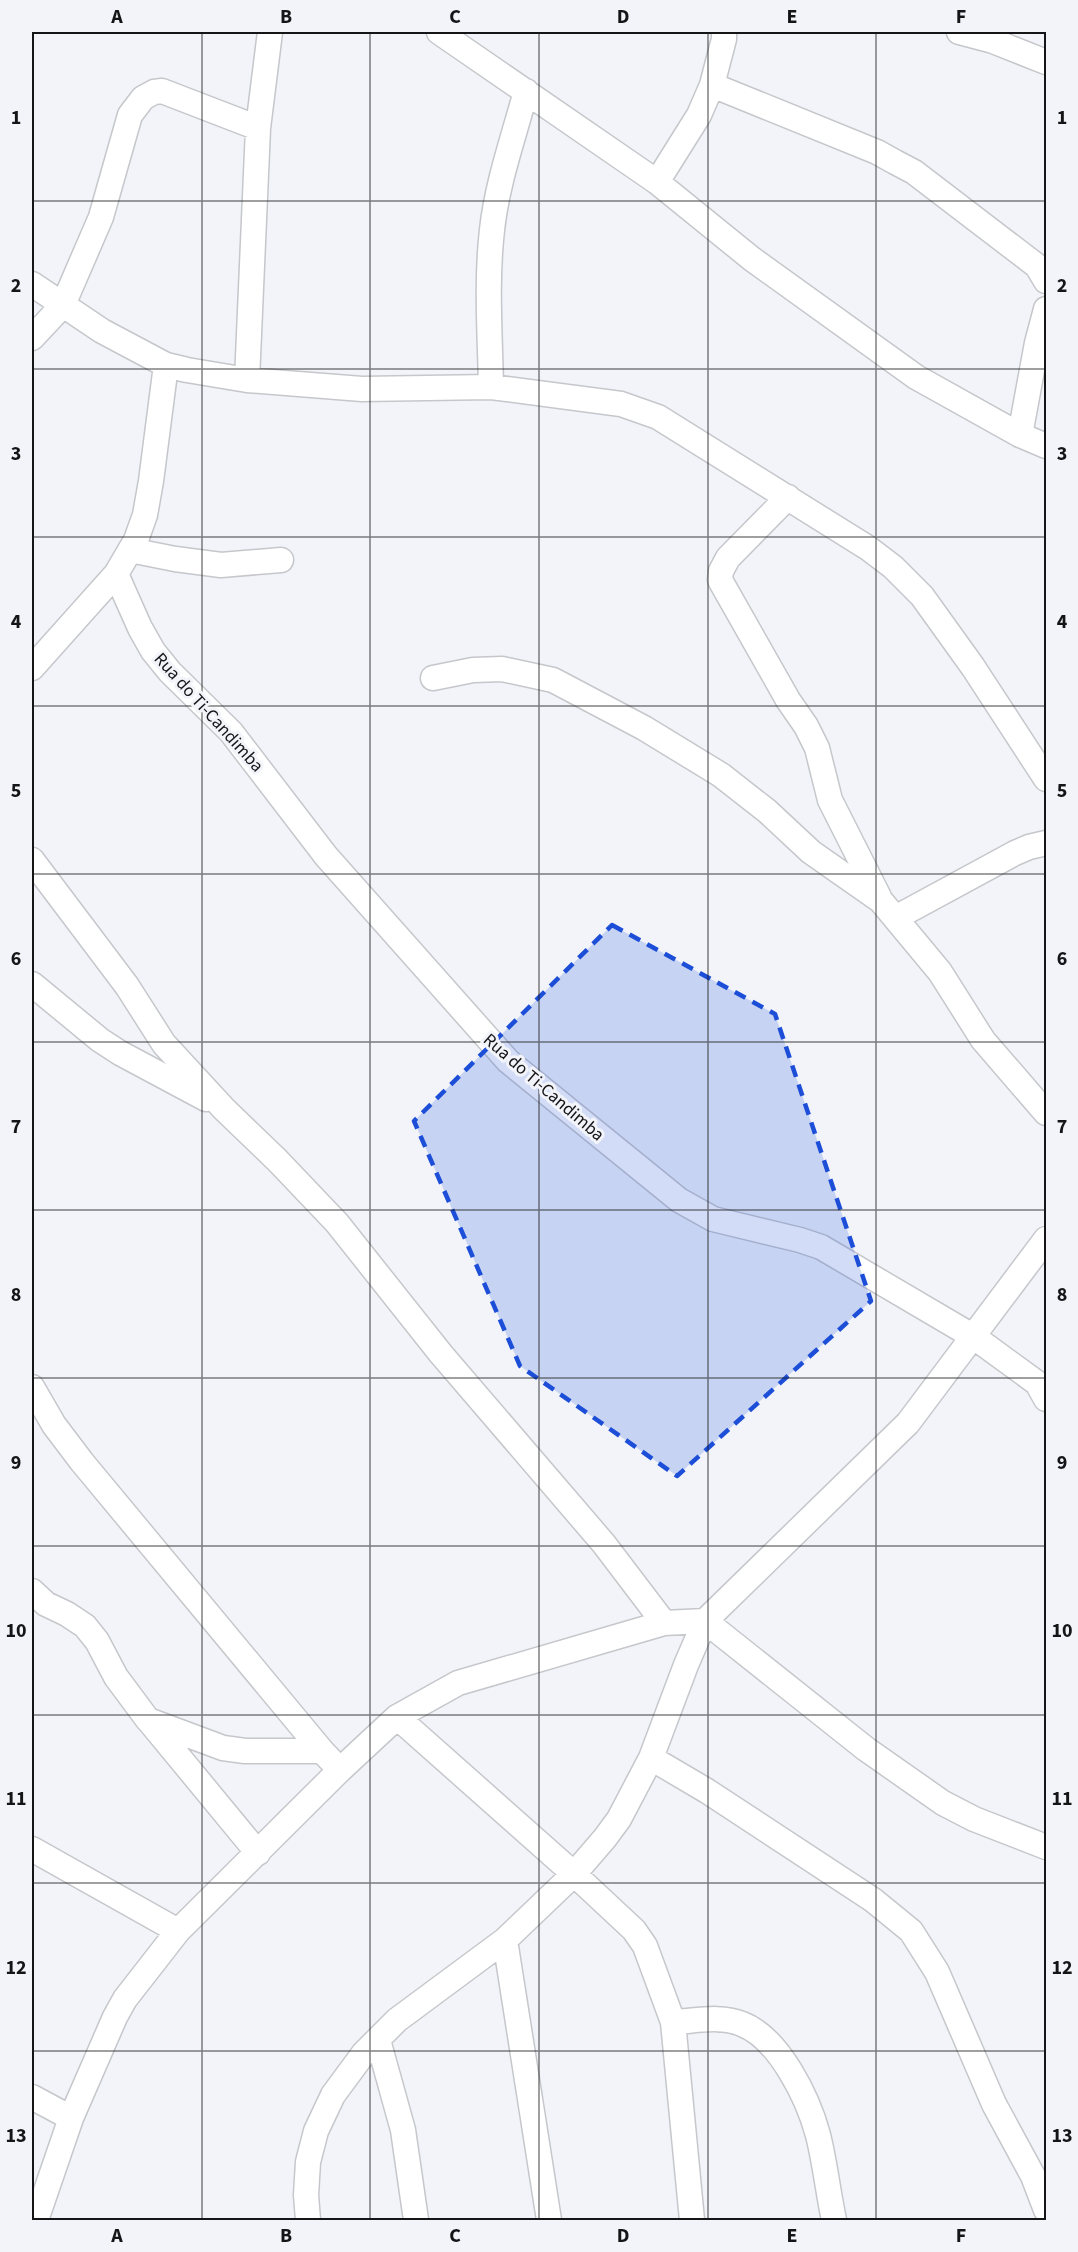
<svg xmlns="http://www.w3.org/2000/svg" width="1078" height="2252" viewBox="0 0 1078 2252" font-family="'Source Sans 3',sans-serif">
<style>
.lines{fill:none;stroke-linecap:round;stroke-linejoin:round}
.minor-casing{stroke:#c5c7cb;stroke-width:27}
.minor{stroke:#fff;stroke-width:24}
.marked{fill:#1d4ed8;fill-opacity:0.2;stroke:#1d4ed8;stroke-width:4.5;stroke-dasharray:12 8;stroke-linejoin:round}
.grid{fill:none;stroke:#151517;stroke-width:1.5;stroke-opacity:0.55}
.labels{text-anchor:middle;stroke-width:6;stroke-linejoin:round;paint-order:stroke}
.street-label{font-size:18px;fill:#151517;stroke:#f2f4f9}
.neatline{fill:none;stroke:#151517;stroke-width:2}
.grid-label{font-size:20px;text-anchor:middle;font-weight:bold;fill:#151517}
</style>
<rect width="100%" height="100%" fill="#f2f4f9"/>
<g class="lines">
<!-- minor casing -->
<g class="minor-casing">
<path id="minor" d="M439 32 657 182 752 259 916 377 1020 435 1046 446
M959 32 993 41 1046 62
M712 85 877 152 895 162 914 172 1037 266 1046 281
M657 182 699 115 712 85 724 39V32
M32 284 102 331 166 365 187 370 247 380 362 389 491 387 621 404 658 417 868 548 893 567 922 596 973 667 1046 779
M32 338 63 305 101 217 130 115 143 98 154 92 162 91 258 128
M247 380 258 128 270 32
M491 387C490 335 486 282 492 230 497 183 514 136 526 91
M1020 435 1037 343 1046 309
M788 497 728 558 721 571 720 580 788 700 806 726 817 748 830 800 879 897
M130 550 175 559 221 565 281 560
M116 574 140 628 153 651 170 672 231 732 326 856 508 1061 679 1200 713 1219 800 1240 821 1247 974 1337 1037 1383 1046 1399
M32 668 116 574 136 540 145 515 151 481 166 365
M433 678 473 670 502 669 553 680 644 728 721 775 767 811 811 852 881 901 940 972 983 1040 1046 1113
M32 860 127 986 164 1044 224 1109 277 1160 337 1223 441 1354 604 1544 664 1623 705 1621 866 1749 943 1803 974 1819 1046 1847
M897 917 1015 853 1029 847 1046 843
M32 984 100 1040 120 1053 206 1099
M32 1387 54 1425 82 1462 322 1751 340 1770
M32 1591 46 1604 67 1614 85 1626 97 1641 116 1677 148 1720 223 1748 245 1751H322
M397 1717 574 1874 634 1930 645 1946 673 2022 692 2220
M150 1722 258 1853
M651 1758 707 1791 873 1900 911 1931 937 1972 994 2104 1033 2176 1046 2210
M32 1849 178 1931
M505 1940 549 2220
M673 2022C695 2021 722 2015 742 2024 779 2038 808 2098 818 2135 825 2163 828 2192 834 2220
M378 2040 403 2130 416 2220
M32 2097 71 2118
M36 2220 71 2118 115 2017 125 1999 178 1931 340 1770 397 1717 458 1683 664 1623
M308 2220 306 2195 308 2162 316 2131 333 2095 364 2053 397 2020 505 1940 574 1874 605 1838 619 1819 651 1758 686 1665 705 1621 908 1423 1046 1239"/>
</g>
<!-- minor -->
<use href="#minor" class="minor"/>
</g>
<!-- marked area -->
<path class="marked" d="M612 925 775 1014 871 1301 677 1476 520 1366 414 1121Z"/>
<!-- grid -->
<path class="grid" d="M202 32V2220M370 32V2220M539 32V2220M708 32V2220M876 32V2220M32 201H1046M32 369H1046M32 537H1046M32 706H1046M32 874H1046M32 1042H1046M32 1210H1046M32 1378H1046M32 1546H1046M32 1715H1046M32 1883H1046M32 2051H1046"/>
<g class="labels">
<!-- street labels -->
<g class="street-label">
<text transform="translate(209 712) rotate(48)" y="6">Rua do Ti-Candimba</text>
<text transform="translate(544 1087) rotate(41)" y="6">Rua do Ti-Candimba</text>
</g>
</g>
<!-- border -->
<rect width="1078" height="2252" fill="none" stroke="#f2f4f9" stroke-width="66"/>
<rect x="33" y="33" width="1012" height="2186" class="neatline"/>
<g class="grid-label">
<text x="117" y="23">A</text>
<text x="286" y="23">B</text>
<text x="455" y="23">C</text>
<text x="623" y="23">D</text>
<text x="792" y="23">E</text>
<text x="961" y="23">F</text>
<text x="16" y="124">1</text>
<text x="1062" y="124">1</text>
<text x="16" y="292">2</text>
<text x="1062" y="292">2</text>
<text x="16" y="460">3</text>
<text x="1062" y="460">3</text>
<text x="16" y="628">4</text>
<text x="1062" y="628">4</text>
<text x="16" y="797">5</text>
<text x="1062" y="797">5</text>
<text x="16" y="965">6</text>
<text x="1062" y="965">6</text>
<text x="16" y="1133">7</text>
<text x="1062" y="1133">7</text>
<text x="16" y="1301">8</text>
<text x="1062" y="1301">8</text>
<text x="16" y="1469">9</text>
<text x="1062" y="1469">9</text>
<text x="16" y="1637">10</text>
<text x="1062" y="1637">10</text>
<text x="16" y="1805">11</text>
<text x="1062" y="1805">11</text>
<text x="16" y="1974">12</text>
<text x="1062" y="1974">12</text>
<text x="16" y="2142">13</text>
<text x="1062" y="2142">13</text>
<text x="117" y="2242">A</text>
<text x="286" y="2242">B</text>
<text x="455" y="2242">C</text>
<text x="623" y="2242">D</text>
<text x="792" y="2242">E</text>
<text x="961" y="2242">F</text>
</g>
</svg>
